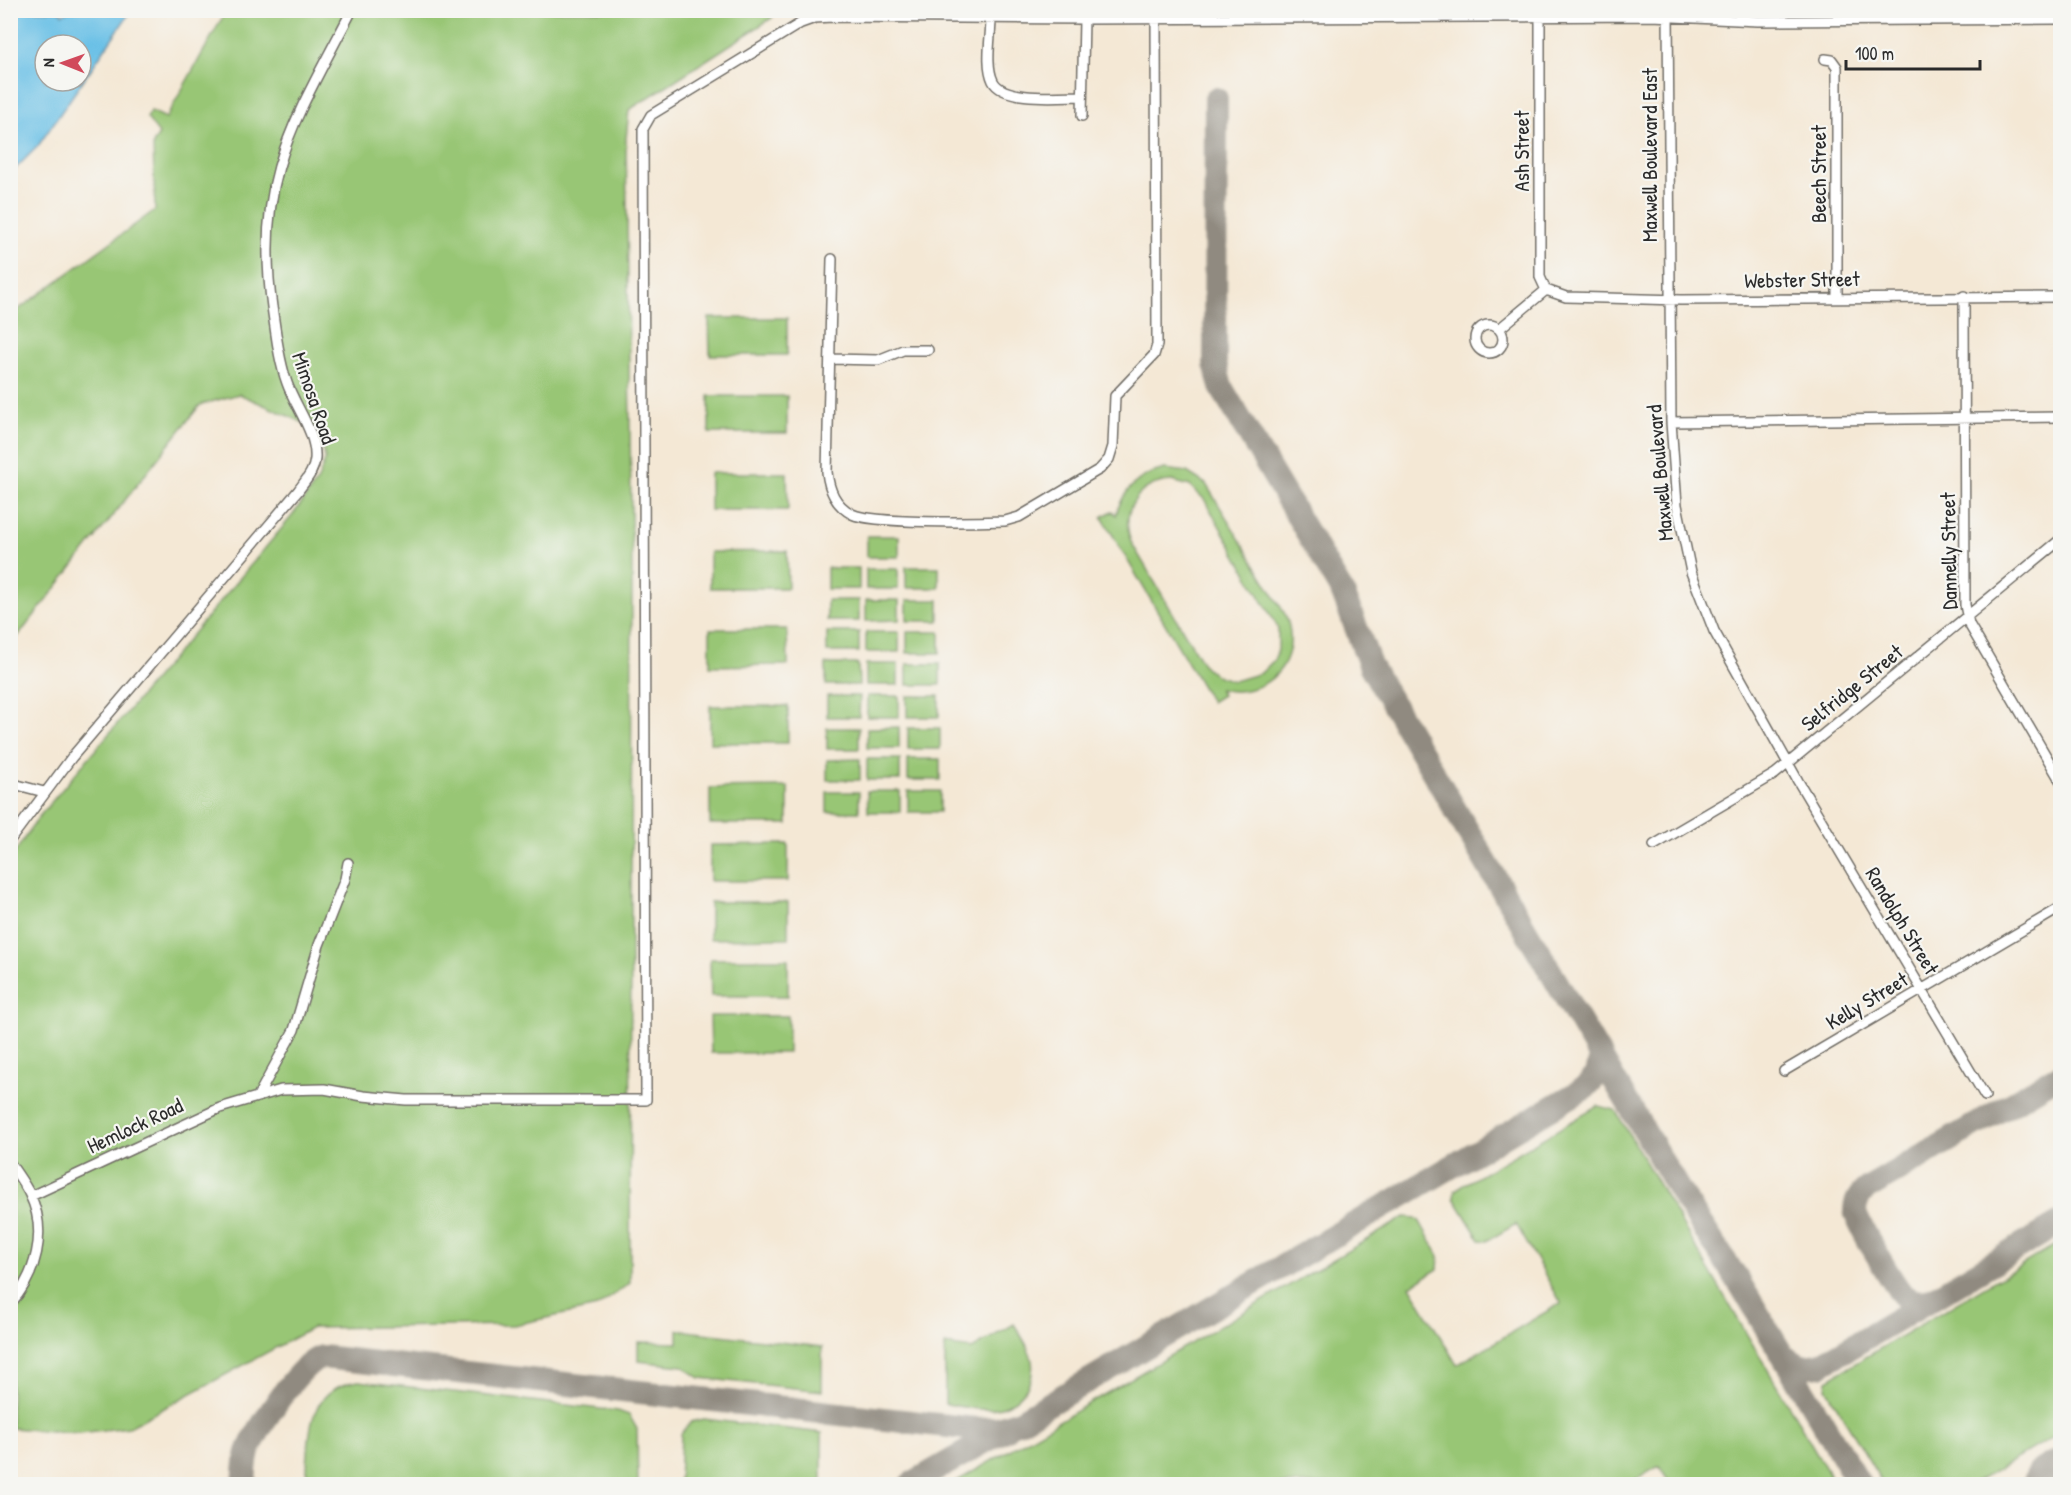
<svg xmlns="http://www.w3.org/2000/svg" width="2071" height="1495" viewBox="0 0 2071 1495" font-family="'Patrick Hand',sans-serif">
<style>
.green{fill:#98c674;stroke:#627850;stroke-width:1.5;fill-rule:evenodd}
.water{fill:#69c0e6;stroke:#4a7688;stroke-width:1.5;fill-rule:evenodd}
.lines{fill:none;stroke-linecap:round;stroke-linejoin:round}
.taxiway{stroke:#908a80;stroke-width:24}
.runway{stroke:#908a80;stroke-width:60}
.minor-casing{stroke:#716d66;stroke-width:12}
.minor{stroke:#fff;stroke-width:9}
.labels{text-anchor:middle;stroke-width:4.5;stroke-linejoin:round;paint-order:stroke}
.street-label{font-size:21px;fill:#2b2b2b;stroke:#f6f6f2}
</style>
<rect width="100%" height="100%" fill="#f6f6f2"/>
<filter id="ink" filterUnits="userSpaceOnUse"><feTurbulence type="fractalNoise" baseFrequency=".0167" numOctaves="2"/><feDisplacementMap in="SourceGraphic" scale="12" xChannelSelector="R" yChannelSelector="G"/><feConvolveMatrix kernelMatrix="1 2 1 2 8 2 1 2 1" color-interpolation-filters="sRGB"/></filter>
<filter id="wash" filterUnits="userSpaceOnUse"><feTurbulence type="fractalNoise" baseFrequency=".008" numOctaves="4" result="noise"/><feDisplacementMap in="SourceGraphic" scale="24" xChannelSelector="R" yChannelSelector="G"/><feGaussianBlur stdDeviation="1.35" result="paint"/><feColorMatrix in="noise" values="0 0 0 0 0 0 0 0 0 0 0 0 0 0 0 0 0 1.4 0 .05"/><feComposite in="paint" operator="in"/></filter>
<g filter="url(#wash)">
<rect width="100%" height="100%" fill="#f4e8d5"/>
<!-- green -->
<path class="green" d="M226 11H774L772 18 629 110 626 139 632 575 630 1283 597 1307 514 1325 312 1328 129 1427 80 1433 11 1428V858L38 818 292 516 318 480 325 460 320 430 239 394 200 405 11 645V315L155 210 153 144 159 134 147 118 151 111 166 118Z
M709 318H787V355H710Z
M709 396H787V433H709Z
M1165 469 1187 472 1206 484 1285 614C1305 660 1266 701 1219 689L1222 695 1211 702 1102 517 1112 511 1116 515C1123 489 1139 475 1165 469ZM1172 481 1190 486 1204 499 1278 628V650L1274 660 1261 673 1234 681 1215 675 1204 666 1131 542C1120 510 1138 483 1172 481Z
M710 473H787L788 510H710Z
M867 536H899V557H867Z
M787 551 788 588H710V552Z
M906 567H939V588H906Z
M827 568H859V589H827Z
M866 569H898V589H866Z
M827 600H859V621H827Z
M866 600H899V620L866 621Z
M907 600H939V621H907Z
M710 629H787L788 665 710 666Z
M827 632H859V652H827Z
M866 632H899V652H866Z
M907 632H940V653H907Z
M826 664H858L859 685H826Z
M866 664H898V685H866Z
M907 664H940V685H907Z
M827 696H860L859 717H827Z
M867 696H899V717H867Z
M907 696H939V717H907Z
M710 706H788V743H710Z
M899 727V748H867V728Z
M827 728H859V749H827Z
M908 728H940V749H908Z
M860 759V780H827V760Z
M867 759H900V780H867Z
M908 759H940V780H908Z
M788 787V824H710V788Z
M867 791H900V812H868Z
M908 791H940V812H908Z
M827 792H859V812H827Z
M788 844V881H710V845Z
M710 902H788V938L710 939Z
M710 959H788V996H711Z
M710 1016H788V1053H711Z
M1598 1106 1615 1110 1835 1484H1670L1659 1466 1628 1484H952L1405 1217 1416 1218 1420 1222 1439 1256 1438 1269 1410 1286 1457 1365 1561 1303 1516 1224 1487 1241 1480 1240 1454 1198 1455 1190Z
M2060 1242V1433L1973 1484H1883L1826 1388 1827 1380Z
M1014 1324C1021 1336 1030 1348 1032 1361 1036 1386 1015 1407 991 1409 976 1411 960 1406 945 1404V1345L972 1349Z
M678 1330 822 1347V1391L700 1378 682 1366 638 1361V1342L678 1343Z
M359 1381 618 1411 629 1415 637 1429 638 1484H306C310 1440 303 1388 359 1381Z
M704 1419 822 1433V1484H679L681 1434 691 1422Z"/>
<!-- water -->
<path class="water" d="M11 10 60 11 62 14 70 11H131L38 146 11 173ZM45 45H81V81H45Z"/>
<g class="lines">
<!-- taxiway -->
<path class="taxiway" d="M1216 99 1215 364 1221 387 1343 593 1371 667 1682 1195 1739 1282 1859 1484
M1930 1300C1921 1303 1912 1302 1904 1296 1896 1289 1856 1221 1855 1211 1855 1201 1860 1194 1868 1188L2060 1075
M1783 1356 1802 1367 1820 1365 2060 1223
M244 1484C245 1474 245 1462 248 1452 256 1431 300 1361 322 1357L975 1429 998 1428 1020 1421 1585 1088 1597 1075 1601 1056
M911 1484 1005 1430"/>
<!-- runway -->
<path class="runway" d="M2053 1484 2060 1480"/>
</g>
</g>
<g filter="url(#ink)">
<g class="lines">
<!-- minor casing -->
<g class="minor-casing">
<path id="minor" d="M1668 10 1671 422 1677 505 1691 572 1714 631 1798 781 1985 1096
M1540 13V277L1546 290
M991 19C991 37 985 64 993 81 1003 102 1061 96 1082 96
M1825 59 1832 60 1837 67V298
M1082 116 1084 19
M832 259 827 472C829 490 835 505 852 514 873 524 977 522 1005 521L1019 517 1100 469 1109 459 1113 446 1115 396 1154 355 1157 345 1156 19
M1546 290 1566 297 1681 300 2060 297
M1964 296 1965 605 1969 624 2060 780
M1475 339a14 14 0 1 1 28 0a14 14 0 1 1-28 0Z
M1499 329 1546 290
M830 359 878 360 903 350H928
M1671 422 2060 417
M10 783 44 792
M10 840 72 757 298 491C305 481 314 472 315 459 317 434 295 406 287 383 278 358 276 332 272 307 254 176 295 121 352 10
M1654 845 1775 774 2060 540
M1784 1071 2060 908
M258 1096 294 1030 319 945 345 879 348 863
M10 1163C17 1174 25 1184 30 1195 48 1231 36 1276 10 1304
M31 1196 220 1108 281 1090 324 1089 363 1096 406 1100H646L643 129 651 115 801 23 815 18 832 17 1084 19 1652 16 1758 21 2060 19"/>
</g>
<!-- minor -->
<use href="#minor" class="minor"/>
</g>
</g>
<g class="labels">
<!-- street labels -->
<g class="street-label">
<text transform="translate(1522 151) rotate(-90)" y="7">Ash Street</text>
<text transform="translate(1650 155) rotate(-90)" y="7">Maxwell Boulevard East</text>
<text transform="translate(1819 174) rotate(-90)" y="7">Beech Street</text>
<text transform="translate(1802 280) rotate(-1)" y="7">Webster Street</text>
<text transform="translate(314 398) rotate(71)" y="7">Mimosa Road</text>
<text transform="translate(1660 473) rotate(-95)" y="7">Maxwell Boulevard</text>
<text transform="translate(1949 551) rotate(-91)" y="7">Dannelly Street</text>
<text transform="translate(1852 688) rotate(-39)" y="7">Selfridge Street</text>
<text transform="translate(1902 921) rotate(59)" y="7">Randolph Street</text>
<text transform="translate(1867 1001) rotate(-31)" y="7">Kelly Street</text>
<text transform="translate(135 1126) rotate(-25)" y="7">Hemlock Road</text>
</g>
</g>
<!-- margin -->
<rect width="2071" height="1495" fill="none" stroke="#f6f6f2" stroke-width="36"/>
<!-- north arrow -->
<g transform="translate(63 63) rotate(271)"><circle r="28" fill="#f6f6f2" stroke="#a5a5a2" stroke-width="1.5"/>
<path d="M0-4.5L10 22L0 15L-10 22Z" fill="#d1495b"/>
<text y="-9" font-size="16" font-weight="bold" text-anchor="middle" fill="#2b2b2b">N</text>
</g>
<!-- scale -->
<path d="M1846 60v9h134v-9" fill="none" stroke="#2b2b2b" stroke-width="3"/>
<text x="1855" y="60" font-size="18" fill="#2b2b2b" stroke="#f6f6f2" stroke-width="4.5" paint-order="stroke">100 m</text>
</svg>
